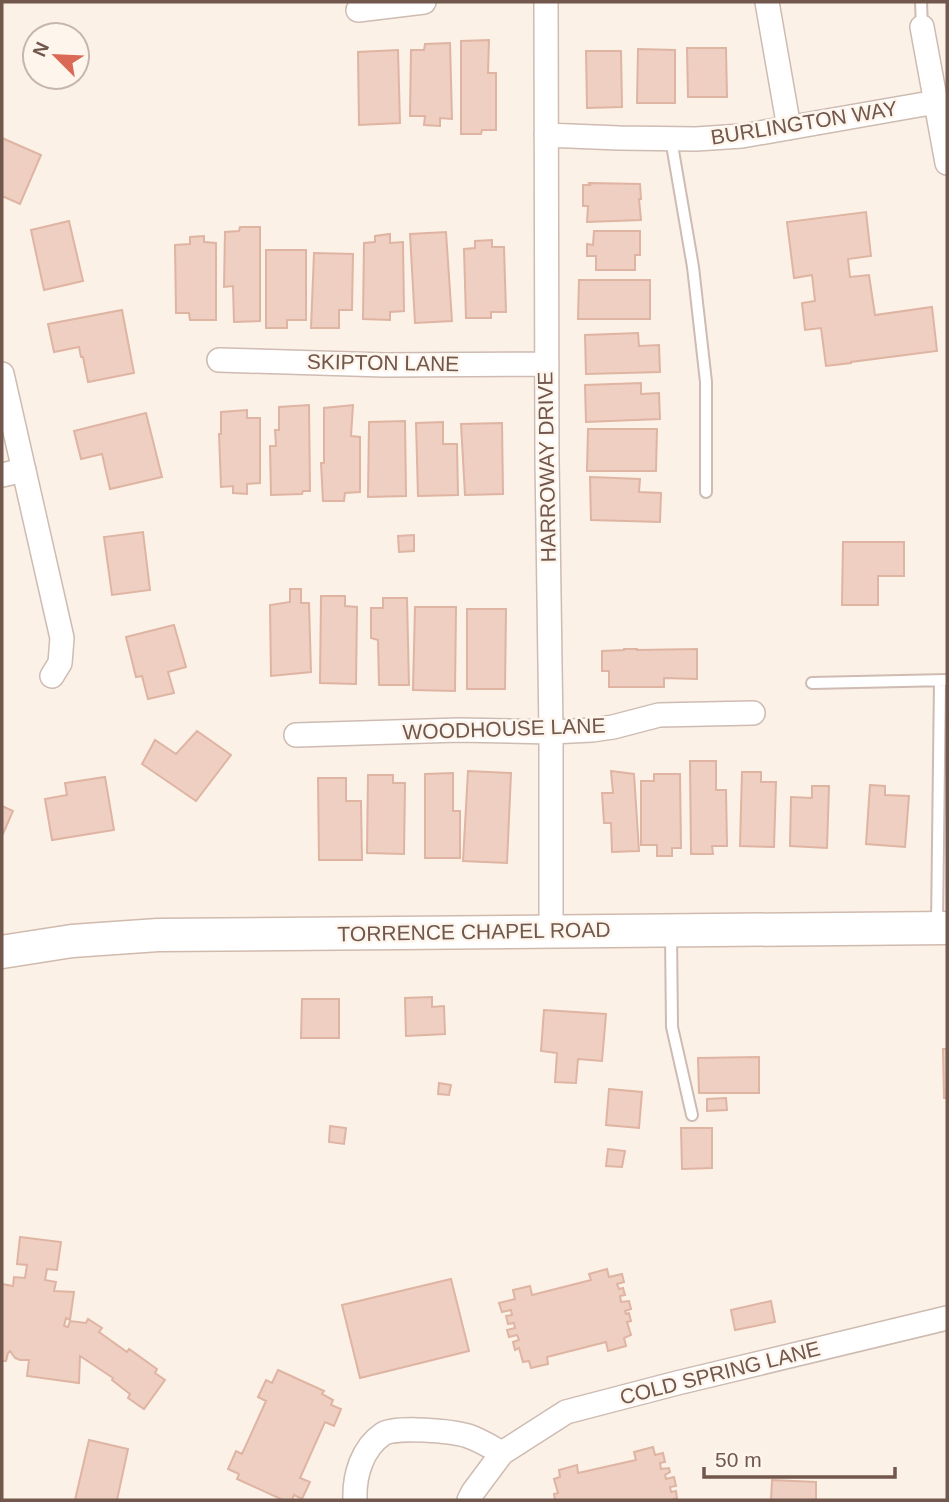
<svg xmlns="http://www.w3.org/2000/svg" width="949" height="1502" viewBox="0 0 949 1502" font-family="Arial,sans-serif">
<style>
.building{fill:#eecfc1;stroke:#dfb4a2;stroke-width:2}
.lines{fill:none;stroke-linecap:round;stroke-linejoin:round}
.lane-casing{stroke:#cebbb1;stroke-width:14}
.street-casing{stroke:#cebbb1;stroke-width:26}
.secondary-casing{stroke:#d0baae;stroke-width:35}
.lane{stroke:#fff;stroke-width:10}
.street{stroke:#fff;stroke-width:23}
.secondary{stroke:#fff;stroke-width:32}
.labels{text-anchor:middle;stroke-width:5;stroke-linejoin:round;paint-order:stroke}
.street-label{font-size:21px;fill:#72574d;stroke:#fef6ed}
</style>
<rect width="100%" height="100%" fill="#fbf1e7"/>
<!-- building -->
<path class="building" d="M489 40 488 73H496V130H482L481 134H461V41Z
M450 43 452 119 440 118V126L424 125 425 116H410L411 50H424L425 44Z
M687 48H726L727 97H688Z
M638 49 675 50V103H637Z
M398 50 400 123 359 125 358 52Z
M586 51H621L622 107 587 108Z
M2 138 41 155 20 204 2 196Z
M589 183 640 184 641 199H639L641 220 587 222 588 206H583V185H590Z
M866 212 871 256 848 259 850 277 869 275 875 315 932 307 937 351 851 362V363L826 366 821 328 805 330 802 303 815 301 812 275 794 278 787 222Z
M69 221 83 281 44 290 31 230Z
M240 227H260V321L234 322 233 286 224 287 225 232 239 231Z
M594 231H640V255H635V270H596V256H587V244L593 245Z
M446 232 452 321 415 323 410 234Z
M390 234V243L403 242 404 311 390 312V320L363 319 364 243 375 242V236Z
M204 236V242L216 243V320H190L189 313H176L175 245 190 244V237Z
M492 240V247H504L506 312H491V318H466L464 249 475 248V241Z
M266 250H306V320H287V328H266Z
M314 253 353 254 352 310H339V328H311Z
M579 280H650V319H578Z
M122 310 134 373 88 382 83 357H81L79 347 54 352 48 324Z
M638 333 639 346 659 345 660 372 586 374 585 335Z
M641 383V394L659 393 660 419 586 422 585 385Z
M309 405 310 491H303L302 494 271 495 270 446H276L275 430H279V407Z
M353 405 351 436 360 437V492L345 493 344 501H323L321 463H324V408Z
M247 410V418H260V483L247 484V494L233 493V486L221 487 219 434H221V412Z
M146 413 162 477 110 489 102 454 81 459 74 431Z
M405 421 406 496 368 497 369 422Z
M443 422V444H457L458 495 418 496 416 423Z
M502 423 503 494 465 495 461 424Z
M588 429H657L656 471H587Z
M590 477 640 479 639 492 661 493 660 522 591 520Z
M143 532 150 590 112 595 104 537Z
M414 535V551L399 552 398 536Z
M843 542H904V576H878V605H842Z
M290 589H301V603H309L311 672 271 676 270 605 290 602Z
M321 596H345V606L357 607 356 684 320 683Z
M383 598H407L409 685H379L378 640 371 638V608H383Z
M415 607H456L455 691 413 690Z
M467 609H506L505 689H467Z
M174 625 186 667 168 672 174 693 148 699 142 676 136 677 126 637Z
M624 649H637V650L697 649V679L664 678V687H609V671H602V651L624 650Z
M197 731 231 755 196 801 142 764 155 740 176 754Z
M690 761H716V790H726L727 846H712L713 854H691Z
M468 771 511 773 507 863 463 861Z
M611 771 634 774 639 851 612 852 611 823H604L602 793H613Z
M742 772H761V782H776L774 847 740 846Z
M453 773V811H460V858H425V774Z
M654 774H680L681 848H672V856H657V845H641V781H654Z
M368 775H393V783H405L404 854 367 853Z
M105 777 114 830 52 840 45 799 67 795 65 783Z
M318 778H346V801H361L362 860H319Z
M870 785 885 786V795L909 796 905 847 866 844Z
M812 786H829L827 848 790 846 791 797 812 798Z
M2 806 13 811 2 836Z
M432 997V1007L444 1006 445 1034 406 1036 405 998Z
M302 999H339V1038H301Z
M544 1010 606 1014 602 1061 578 1059 576 1083 555 1082 557 1053 541 1051Z
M943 1049H947V1098H944Z
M759 1057V1093H699L698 1058Z
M439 1083 451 1085 449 1095 438 1094Z
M609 1089 642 1092 639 1128 606 1125Z
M726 1098 727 1110 707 1111V1099Z
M330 1126 346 1128 344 1144 329 1142Z
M681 1128H712V1168L682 1169Z
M608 1149 625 1151 622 1167 606 1166Z
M20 1237 61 1242 57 1270 47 1269 45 1280 56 1282 54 1291 74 1292 70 1320 66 1318 64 1326 68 1327 70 1321 86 1323 88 1319 102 1328 99 1332 127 1352 129 1349 157 1369 155 1373 165 1380 144 1409 128 1398 130 1394 112 1380 113 1378 80 1356 79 1383 27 1376 29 1360H20L15 1358 10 1351 8 1353 6 1361H2V1284L13 1286 14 1277 25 1278 27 1265 17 1264Z
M607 1269 609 1277 622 1274 624 1282 617 1284 619 1289 623 1288 625 1295 620 1296 621 1302 629 1301 631 1309 625 1311 626 1314 629 1313 631 1321 627 1322 631 1335 624 1338 626 1346 608 1351 606 1342 547 1357 548 1364 531 1368 529 1361 523 1362 519 1348 515 1350 513 1342 519 1340 517 1335 509 1337 507 1330 515 1328 514 1323 508 1324 506 1316 512 1315 511 1310 502 1312 499 1303 515 1299 513 1290 530 1286 532 1295 591 1280 589 1274Z
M451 1279 469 1351 360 1378 342 1305Z
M771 1301 775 1322 735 1330 731 1310Z
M278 1370 324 1391 322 1394 333 1400 331 1405 341 1409 334 1426 325 1422 300 1478 310 1482 302 1499 294 1495 292 1500H283L237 1479 239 1474 228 1469 236 1451 242 1454 266 1401 258 1397 266 1380 272 1383Z
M89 1440 128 1449 117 1500H75Z
M653 1447 655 1455 663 1453 665 1462 660 1463 661 1469 669 1468 670 1472 665 1475 666 1479 674 1477 676 1486 670 1487 671 1492 676 1491 677 1498 671 1500H555L554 1494 558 1493 554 1479 560 1477 559 1470 577 1465 578 1473 636 1460 634 1452Z
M772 1480 816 1482V1500H771Z"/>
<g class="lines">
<!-- lane casing -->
<g class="lane-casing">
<path id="lane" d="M921 2 922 27
M671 139 693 267 706 382V492
M812 683 947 680
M937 925 940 681
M671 934 672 1027 692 1115"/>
</g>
<!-- street casing -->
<g class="street-casing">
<path id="street" d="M546 2 547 459 551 732V932
M767 2 789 128
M358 10 424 2
M922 27 947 163
M546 135 619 138 696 139 742 136 936 102
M219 360 384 365 547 364
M2 374 62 638 60 663 52 676
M2 475 24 470
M296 735 459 730 551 732 592 730 613 727 659 715 753 713
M355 1500C354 1476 362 1448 383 1434 396 1426 452 1431 468 1436 480 1440 491 1447 502 1453
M469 1500 473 1492 502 1453 566 1412 677 1383 947 1318"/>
</g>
<!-- secondary casing -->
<g class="secondary-casing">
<path id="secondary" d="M2 952 72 941 158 935 947 928"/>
</g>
<!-- lane -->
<use href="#lane" class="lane"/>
<!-- street -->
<use href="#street" class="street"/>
<!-- secondary -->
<use href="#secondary" class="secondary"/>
</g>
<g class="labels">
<!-- street labels -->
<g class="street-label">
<text transform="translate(804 123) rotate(-9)" y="7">BURLINGTON WAY</text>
<text transform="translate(383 363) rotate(1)" y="7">SKIPTON LANE</text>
<text transform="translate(547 467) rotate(-91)" y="7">HARROWAY DRIVE</text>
<text transform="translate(504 729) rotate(-2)" y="7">WOODHOUSE LANE</text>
<text transform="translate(474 932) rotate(-1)" y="7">TORRENCE CHAPEL ROAD</text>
<text transform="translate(720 1373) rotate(-14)" y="7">COLD SPRING LANE</text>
</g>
</g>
<!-- border -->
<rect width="949" height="1502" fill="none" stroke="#72574d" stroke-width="7"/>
<!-- north arrow -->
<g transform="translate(56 56) rotate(294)"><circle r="33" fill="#fef6ed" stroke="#c6b6ad" stroke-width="2"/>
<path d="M0-5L12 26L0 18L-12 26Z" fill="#da6956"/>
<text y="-10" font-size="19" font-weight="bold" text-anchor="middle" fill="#72574d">N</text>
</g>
<!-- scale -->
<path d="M704 1467v10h191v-10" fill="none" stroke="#72574d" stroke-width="3.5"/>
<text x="715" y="1467" font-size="21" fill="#72574d" stroke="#fef6ed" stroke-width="5" paint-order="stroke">50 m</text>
</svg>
